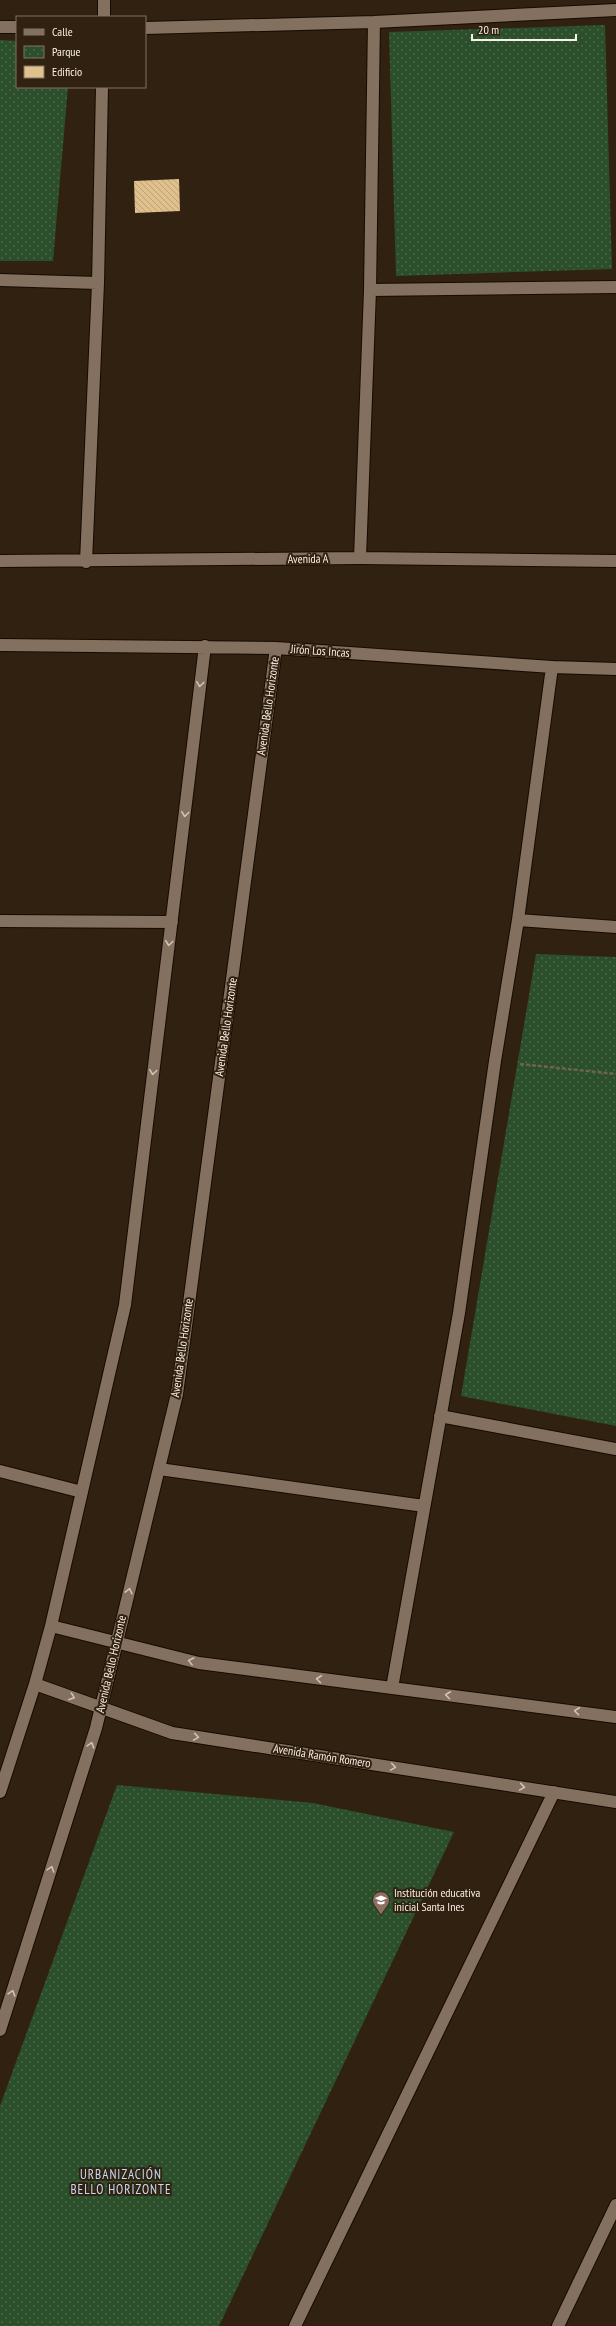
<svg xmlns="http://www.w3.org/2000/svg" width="616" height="2326" viewBox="0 0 616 2326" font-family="'PT Sans Narrow',sans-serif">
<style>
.park{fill:url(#park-dots)}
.building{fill:url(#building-back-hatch)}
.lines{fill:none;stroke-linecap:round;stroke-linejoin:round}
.minor-casing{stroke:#180a00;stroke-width:14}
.path{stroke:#6f6253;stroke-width:2.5;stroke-dasharray:4 2;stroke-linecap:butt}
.minor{stroke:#83705e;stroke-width:12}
.oneway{stroke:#d0c3b5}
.labels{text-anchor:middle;stroke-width:4;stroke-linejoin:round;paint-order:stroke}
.street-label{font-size:12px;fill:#f9efe4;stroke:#302111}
.poi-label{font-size:12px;fill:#f9efe4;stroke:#302111;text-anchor:start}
.neighbourhood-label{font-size:13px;letter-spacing:1px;fill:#c6dcf3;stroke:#302111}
</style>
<defs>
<pattern id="park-dots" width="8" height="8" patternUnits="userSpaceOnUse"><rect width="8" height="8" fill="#2b4f2b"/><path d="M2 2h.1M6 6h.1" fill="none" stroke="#4a694a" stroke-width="1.8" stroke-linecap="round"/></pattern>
<pattern id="building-back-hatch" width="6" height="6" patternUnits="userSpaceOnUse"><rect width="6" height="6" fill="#e0c08d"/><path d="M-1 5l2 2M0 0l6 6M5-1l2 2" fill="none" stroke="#bba27b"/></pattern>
</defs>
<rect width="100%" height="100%" fill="#302111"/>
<!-- park -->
<path class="park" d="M605 25 612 269 396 276 389 32Z
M0 40 17 41V87H68L53 261H0Z
M536 954 616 957V1426L461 1396Z
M117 1785 313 1803 454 1832 219 2326H0V2106Z"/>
<!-- building -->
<path class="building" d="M179 179 180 211 135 213 134 181Z"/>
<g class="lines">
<!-- minor casing -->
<g class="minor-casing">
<path id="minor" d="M104 17V0
M0 27H17
M145 28 374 22 616 10
M0 280 98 283
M370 290 616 287
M360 558 370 290 374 22
M0 561 360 558 616 561
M86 562 98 283 102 87
M0 645 276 648 552 667 616 669
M518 920 616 927
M0 921 172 922
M440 1416 616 1449
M159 1469 424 1506
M0 1471 82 1492
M51 1626 199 1663 616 1717
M35 1684 172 1733 616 1802
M392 1688 459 1313 495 1061 518 920 552 667
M0 1792 35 1684 51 1626 125 1305 205 646
M0 2030 96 1728 177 1394 276 648
M295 2326 554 1792
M558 2326 616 2205"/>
</g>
<!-- path -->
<path class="path" d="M520 1064 616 1074"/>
<!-- minor -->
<use href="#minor" class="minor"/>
</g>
<!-- one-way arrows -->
<defs><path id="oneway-chevron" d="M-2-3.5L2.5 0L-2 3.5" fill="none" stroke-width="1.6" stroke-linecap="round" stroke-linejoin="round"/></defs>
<g class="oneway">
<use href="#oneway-chevron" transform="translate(200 684) rotate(97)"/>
<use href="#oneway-chevron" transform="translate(185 814) rotate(97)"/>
<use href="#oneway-chevron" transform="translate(169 943) rotate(97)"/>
<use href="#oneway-chevron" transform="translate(153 1072) rotate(97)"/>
<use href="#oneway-chevron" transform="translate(129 1591) rotate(-76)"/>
<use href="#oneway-chevron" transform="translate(191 1661) rotate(-166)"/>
<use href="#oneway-chevron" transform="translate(319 1679) rotate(-173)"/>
<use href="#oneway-chevron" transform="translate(448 1695) rotate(-173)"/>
<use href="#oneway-chevron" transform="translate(72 1697) rotate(20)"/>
<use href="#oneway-chevron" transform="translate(577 1711) rotate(-173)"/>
<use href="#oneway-chevron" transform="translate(196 1737) rotate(9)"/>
<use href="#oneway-chevron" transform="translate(91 1745) rotate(-72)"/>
<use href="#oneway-chevron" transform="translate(393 1767) rotate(9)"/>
<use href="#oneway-chevron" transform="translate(522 1787) rotate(9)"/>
<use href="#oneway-chevron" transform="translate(51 1869) rotate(-72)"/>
<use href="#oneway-chevron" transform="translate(12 1993) rotate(-72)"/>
</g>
<!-- icons -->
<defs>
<g id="school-pin" transform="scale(0.9)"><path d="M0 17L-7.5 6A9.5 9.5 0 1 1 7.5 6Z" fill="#8d6e63" stroke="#302111"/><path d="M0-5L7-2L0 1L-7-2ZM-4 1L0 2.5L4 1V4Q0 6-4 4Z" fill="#fff"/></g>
</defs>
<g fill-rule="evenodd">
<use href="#school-pin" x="381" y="1900"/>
</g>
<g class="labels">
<!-- street labels -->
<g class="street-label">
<text transform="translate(308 559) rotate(-1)" y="4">Avenida A</text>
<text transform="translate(320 651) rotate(4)" y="4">Jirón Los Incas</text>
<text transform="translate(268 706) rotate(-82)" y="4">Avenida Bello Horizonte</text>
<text transform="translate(226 1027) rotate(-82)" y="4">Avenida Bello Horizonte</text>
<text transform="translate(182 1348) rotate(-82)" y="4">Avenida Bello Horizonte</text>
<text transform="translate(111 1664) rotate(-77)" y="4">Avenida Bello Horizonte</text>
<text transform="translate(322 1756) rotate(9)" y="4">Avenida Ramón Romero</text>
</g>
<!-- poi labels -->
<g class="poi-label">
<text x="394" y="1897">Institución educativa<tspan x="394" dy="14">inicial Santa Ines</tspan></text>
</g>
<!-- neighbourhood labels -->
<g class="neighbourhood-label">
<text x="121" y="2179">URBANIZACIÓN<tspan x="121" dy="15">BELLO HORIZONTE</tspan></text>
</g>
</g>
<!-- legend -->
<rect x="16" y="16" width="130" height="72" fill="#302111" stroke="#807365"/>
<rect x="24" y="29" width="20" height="6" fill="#83705e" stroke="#807365"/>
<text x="52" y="36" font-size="12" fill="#f9efe4">Calle</text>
<rect x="24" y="46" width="20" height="12" fill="url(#park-dots)" stroke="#807365"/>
<text x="52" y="56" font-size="12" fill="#f9efe4">Parque</text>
<rect x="24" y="66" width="20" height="12" fill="#e0c08d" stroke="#807365"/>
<text x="52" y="76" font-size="12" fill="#f9efe4">Edificio</text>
<!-- scale -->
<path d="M472 34v6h104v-6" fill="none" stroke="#f9efe4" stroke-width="2"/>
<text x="478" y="34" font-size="12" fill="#f9efe4" stroke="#302111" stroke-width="3" paint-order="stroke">20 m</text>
</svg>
